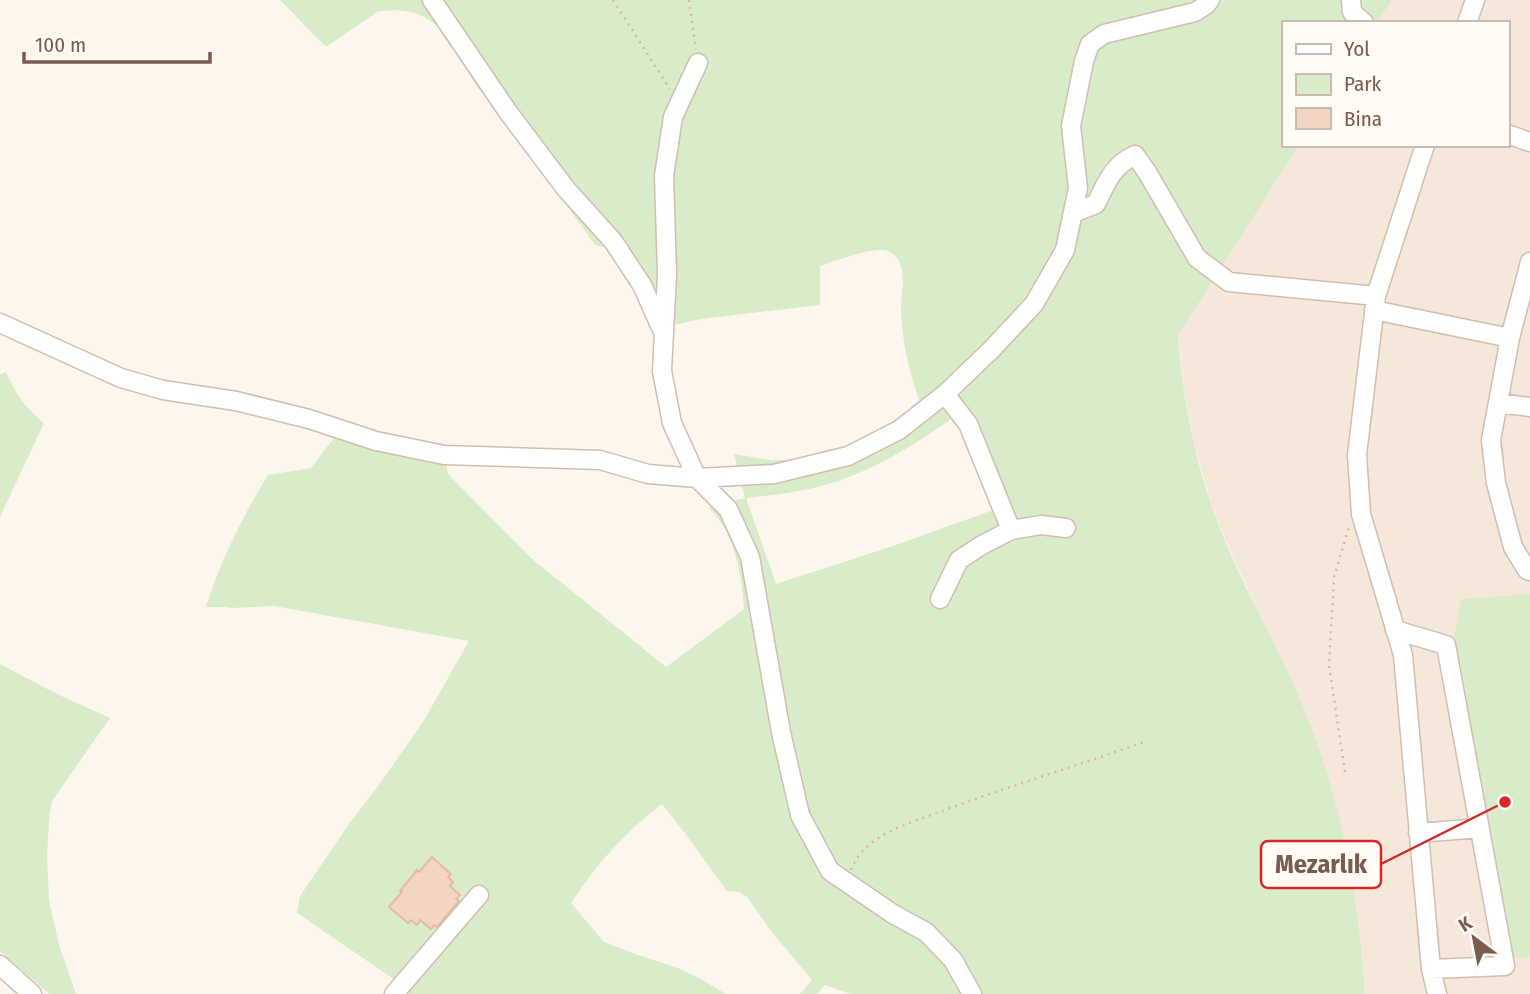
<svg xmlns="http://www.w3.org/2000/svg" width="1530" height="994" viewBox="0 0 1530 994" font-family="'Fira Sans Condensed',sans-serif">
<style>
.residential{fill:#f5e8da}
.green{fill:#d8ecc9;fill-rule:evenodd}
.building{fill:#f3d5c3;stroke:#e6bba3;stroke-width:2}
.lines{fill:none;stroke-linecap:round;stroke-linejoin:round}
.minor-casing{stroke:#d1beb0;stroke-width:21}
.path{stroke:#d9b8a5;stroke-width:2.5;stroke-dasharray:2 5;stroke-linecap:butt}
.minor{stroke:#fff;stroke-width:18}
.leader{fill:none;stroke:#d62828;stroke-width:2.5}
.callout-dot{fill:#d62828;stroke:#fffaf3;stroke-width:2.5}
.callout{fill:#fffaf3;stroke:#d62828;stroke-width:2.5}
.callout-label{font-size:26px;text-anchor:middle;font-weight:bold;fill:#7a5c4d}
</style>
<rect width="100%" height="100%" fill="#fdf6ec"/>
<!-- residential -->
<path class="residential" d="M1392 0H1530V994H1365L1362 955 1335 802 1326 772 1305 712 1224 537 1212 506 1194 443 1184 389 1178 334 1299 145H1507V23H1377Z"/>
<!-- green -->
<path class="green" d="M280 0H1392L1377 23H1283V145H1299L1178 335C1183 404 1197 472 1223 536 1248 597 1282 653 1306 714 1342 804 1359 898 1365 994H850L825 985 817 994H800L812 980 771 931 747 897 739 892 727 891 684 832 662 804C625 832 596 865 571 903L604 942 635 954 678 968 699 978 726 994H390L401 984 297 913 300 896 351 821 376 789 423 722 469 641 274 606 232 608 224 607H206C221 560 242 517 268 475L311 468 344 425 444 451 448 474 531 558 666 667 744 609C741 571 736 535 708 507L745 498 734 454 770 460H788L824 456 876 437 921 405C910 375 902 343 901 310 901 296 905 280 901 267 900 260 894 254 888 251 875 246 834 261 820 266V305L701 319 653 330 635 290 609 248 595 245C567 206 539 166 509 127 500 114 489 102 479 89 464 69 453 38 434 23 417 10 397 8 377 12L326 47ZM957 415 996 509 893 546 776 584 746 498C771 495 797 493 821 486 871 473 916 444 957 415Z
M6 372C15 393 26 409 44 423L0 517V374Z
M1530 594V957L1510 958 1452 647 1461 599Z
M0 664 57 694 110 718 52 801 49 820 47 858 49 900 59 945 76 994H49L0 951Z"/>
<!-- building -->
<path class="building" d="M432 857 451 874 448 877 453 882 450 886 460 895 456 899 459 901 437 927 434 925 431 929 420 920 417 925 411 920 408 923 389 907 402 892 400 891 417 870 419 872Z"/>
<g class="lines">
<!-- minor casing -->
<g class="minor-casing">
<path id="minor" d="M432 0 508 112 566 189 613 241 642 285 663 332
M1351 0 1352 12 1364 23
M1467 23 1475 0
M698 63 673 117 664 176 667 274 662 371 672 423 697 478 728 509 750 557 781 732 800 815 830 871 893 914 926 932 953 960 972 994
M1507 134 1530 142
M1425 145 1376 296 1357 455 1361 514 1403 655 1431 969 1437 994
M1073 213 1096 204C1106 183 1113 165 1135 155L1147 172 1197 258 1229 282 1376 296
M1374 310 1510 338 1491 440 1496 483 1513 547 1527 570 1530 571
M0 323 121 378 163 390 236 401 309 419 376 441 444 455 600 460 648 474 697 478 774 474 848 456 899 430 945 394 991 350 1034 304 1065 250 1078 188 1071 126 1084 61 1090 44 1104 34 1195 12 1206 5 1210 0
M1510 338 1530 262
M945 394 968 424 1011 530
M1498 403 1530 407
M940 599 959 560 982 545 1011 530 1041 525 1066 528
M1395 630 1446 645 1505 966 1431 969
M1418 833 1480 828
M0 965 32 994
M394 994 479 895"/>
</g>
<!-- path -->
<path class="path" d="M613 0 670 89
M689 0 696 49
M1345 772 1329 665 1334 577 1349 527
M851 870C855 860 861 851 870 844 890 828 918 820 942 811 1009 786 1077 766 1144 742"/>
<!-- minor -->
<use href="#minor" class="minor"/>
</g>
<!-- callouts -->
<path class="leader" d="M1505 802L1381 864"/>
<circle class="callout-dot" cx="1505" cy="802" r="7"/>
<rect class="callout" x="1261" y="841" width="120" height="47" rx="7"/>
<g class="callout-label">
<text x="1321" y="873">Mezarlık</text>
</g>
<!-- legend -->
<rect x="1282" y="21" width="228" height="126" fill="#fffaf3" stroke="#cabbb1" stroke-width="2"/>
<rect x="1296" y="44" width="35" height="10" fill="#ffffff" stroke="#cabbb1" stroke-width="2"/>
<text x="1344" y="56" font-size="21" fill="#7a5c4d">Yol</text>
<rect x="1296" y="74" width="35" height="21" fill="#d8ecc9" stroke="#cabbb1" stroke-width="2"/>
<text x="1344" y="91" font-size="21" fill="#7a5c4d">Park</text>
<rect x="1296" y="108" width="35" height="21" fill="#f3d5c3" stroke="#cabbb1" stroke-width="2"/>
<text x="1344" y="126" font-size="21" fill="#7a5c4d">Bina</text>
<!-- north arrow -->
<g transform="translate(1474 938) rotate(328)" stroke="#fffaf3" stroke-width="5" paint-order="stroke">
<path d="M0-5L12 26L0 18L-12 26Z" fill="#7a5c4d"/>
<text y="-10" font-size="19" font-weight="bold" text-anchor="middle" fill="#7a5c4d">K</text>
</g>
<!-- scale -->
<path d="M24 52v10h186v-10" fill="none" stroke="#7a5c4d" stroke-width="3.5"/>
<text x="35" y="52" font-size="21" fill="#7a5c4d" stroke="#fffaf3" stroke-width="5" paint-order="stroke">100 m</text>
</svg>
